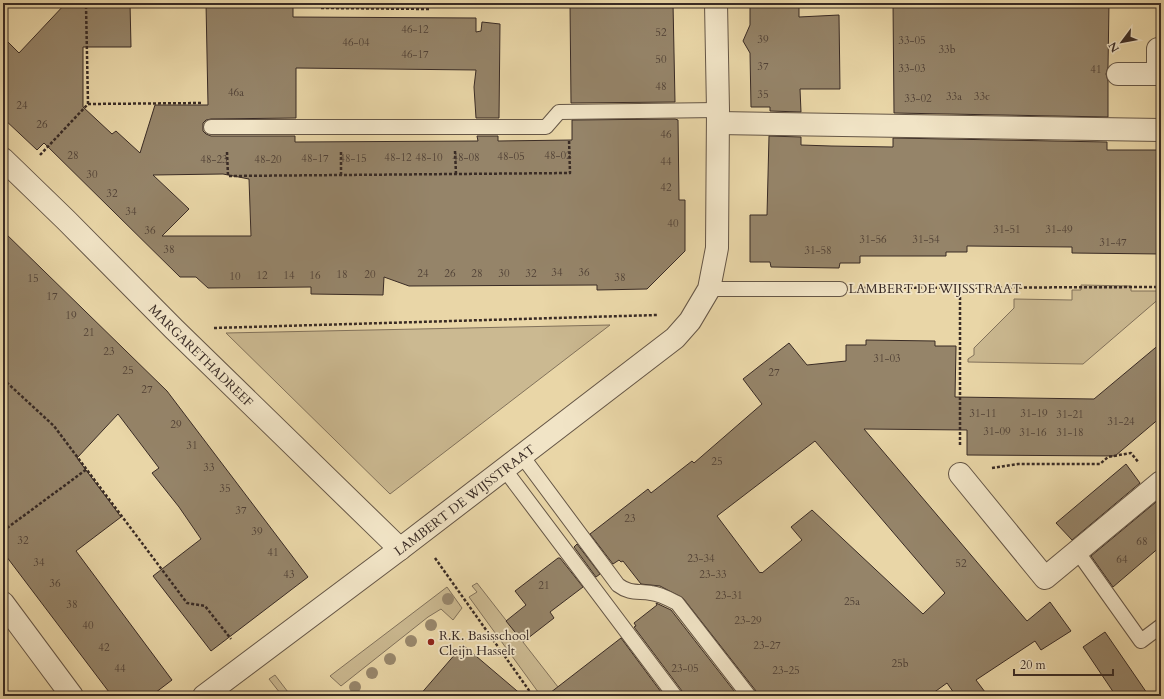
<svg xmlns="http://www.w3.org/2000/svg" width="1164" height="699" viewBox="0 0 1164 699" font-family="Cardo,serif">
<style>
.green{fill:#cbb991;stroke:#82725b}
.building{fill:#958469;stroke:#392b25;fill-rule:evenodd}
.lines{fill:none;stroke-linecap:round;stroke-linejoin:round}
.service-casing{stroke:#655646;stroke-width:16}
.minor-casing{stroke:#655646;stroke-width:24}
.path{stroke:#392b25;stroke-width:2.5;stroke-dasharray:3 2;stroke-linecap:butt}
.service{stroke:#f1e4c6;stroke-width:14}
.minor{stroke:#f1e4c6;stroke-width:22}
.tree{fill:#98876c}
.poi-dot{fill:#8f2418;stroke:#f1e4c6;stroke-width:1.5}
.labels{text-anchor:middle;stroke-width:3.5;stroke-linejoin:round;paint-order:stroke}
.number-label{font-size:11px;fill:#504136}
.street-label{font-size:13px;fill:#392b25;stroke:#f1e4c6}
.poi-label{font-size:13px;fill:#392b25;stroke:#f1e4c6;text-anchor:start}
</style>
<rect width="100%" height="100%" fill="#e9d6a7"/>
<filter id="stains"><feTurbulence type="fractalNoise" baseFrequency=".005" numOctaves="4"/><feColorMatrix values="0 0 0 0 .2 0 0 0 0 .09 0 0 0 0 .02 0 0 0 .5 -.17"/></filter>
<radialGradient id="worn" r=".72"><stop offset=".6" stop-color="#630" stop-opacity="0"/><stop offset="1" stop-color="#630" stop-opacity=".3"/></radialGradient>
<!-- green -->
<path class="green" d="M1081 285 1131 286V291H1161V297L1083 364 968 362V359L974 355V348L1014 308V299L1072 300V290H1081Z
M610 325 390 494 226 333Z
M477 583 565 696H541L469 597 477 592 472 586Z
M447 587 462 608 453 620 441 609 428 617 341 686 330 676Z
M275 675 291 696H277L280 693 269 679Z"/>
<!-- building -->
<path class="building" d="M66 3H130L131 47H83V107L112 134 116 131 140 153 155 105H208L206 3H293V17L476 18V32L481 31 482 22 500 24 499 118H476L474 87 476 70 296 68V118L211 119 206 120 203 123V131L206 134 211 136H295V142L478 141 477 136H498V141L572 140V120L675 119 678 120 679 200H685V251L647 289 597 290V285L409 286 384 277 383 295 311 294V287L208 288 196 277H180L44 143 37 150 3 118V37L19 53ZM223 174 249 179 251 236H162L189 209 153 175Z
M570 3H673L675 102 571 103Z
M750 3H799V17L839 15 840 89H800L801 112 770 111V107H751L750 53 743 41 750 25Z
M893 3H1109L1108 67 1106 74 1108 81V117L894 113Z
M769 136 801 137V145L831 146 893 147V138L1107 142V150H1161V254L1072 253V247L967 246V252H946V256H860V263H840L839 268 771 267 770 262H750V215H767Z
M3 231 167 391 308 577 211 651 153 576 201 539 179 507 152 473 159 468 118 414 77 458 121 517 76 551 172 680 151 696H112L3 552Z
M866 340 935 341V346H956L955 397 1094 399 1161 343V417L1115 456 967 455V430L864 429 1027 621 1050 602 1071 631 1041 650 1035 641 976 680 988 696H956L947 683 929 696H757L756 691 683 598 660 586 641 584 623 561 621 562 619 560 613 564 590 534 648 489 651 493 692 461 694 463 762 404 743 379 789 343 807 365 846 361V345H866ZM815 441 945 593 923 614 812 510 791 527 802 540 762 573 761 572 760 573 717 516Z
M1126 464 1140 483 1072 540 1056 523Z
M1156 502 1161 509V546L1113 587 1091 556Z
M577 544 600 574 596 577 574 547Z
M558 558H560L583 587 550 612 554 618 523 642 506 621 526 605 515 591Z
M656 603 671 610 738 696H683L682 691 634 627 636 626 634 623 657 605Z
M1105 632 1149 696H1116L1083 647Z
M621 638 664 696H546Z
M463 645 523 696H419Z"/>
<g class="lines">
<!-- service casing -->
<g class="service-casing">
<path id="service" d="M211 127H546L559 112 718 110
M709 289H840
M522 456 618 585C630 594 637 591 651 593 660 594 669 599 677 603L749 696
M505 470 675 696
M1077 551 1141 641 1161 626"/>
</g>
<!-- minor casing -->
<g class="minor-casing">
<g id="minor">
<path d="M1118 74H1158V49H1161"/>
<path d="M718 123 1161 130"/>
<path id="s1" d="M3 159 66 220 174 329 400 549"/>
<path d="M960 474 1045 578 1161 482"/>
<path d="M3 603 72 696"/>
<path id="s2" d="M204 696 400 549 675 338 690 321 709 289 717 248 718 110 716 3"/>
</g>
</g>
<!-- path -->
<path class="path" d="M321 3V8L429 9V3
M88 104 203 103
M455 151 456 174
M227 152 228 176 570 173 569 139
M341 152V175
M40 155 88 104 86 5 84 3
M864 288 1161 287
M214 328 657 315
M3 379 54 426 187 603 205 606 231 639
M960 445V288
M992 468 1018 464H1100L1108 457 1131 453 1139 463
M3 531 87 469
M435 558 533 696"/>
<!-- service -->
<use href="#service" class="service"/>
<!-- minor -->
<use href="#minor" class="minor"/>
</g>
<!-- trees -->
<g class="tree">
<circle cx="448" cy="599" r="6"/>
<circle cx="431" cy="625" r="6"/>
<circle cx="411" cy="641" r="6"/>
<circle cx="390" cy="659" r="6"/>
<circle cx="372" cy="673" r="6"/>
<circle cx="355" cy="687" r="6"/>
</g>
<!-- markers -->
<circle class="poi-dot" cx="431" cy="642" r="4"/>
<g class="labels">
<!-- number labels -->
<g class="number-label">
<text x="415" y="33">46-12</text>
<text x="661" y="36">52</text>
<text x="763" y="43">39</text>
<text x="912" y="44">33-05</text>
<text x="356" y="46">46-04</text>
<text x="947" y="53">33b</text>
<text x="415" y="58">46-17</text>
<text x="661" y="63">50</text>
<text x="763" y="70">37</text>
<text x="912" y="72">33-03</text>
<text x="1096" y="73">41</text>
<text x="661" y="90">48</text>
<text x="236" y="96">46a</text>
<text x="763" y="98">35</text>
<text x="954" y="100">33a</text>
<text x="982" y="100">33c</text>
<text x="918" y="102">33-02</text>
<text x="22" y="109">24</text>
<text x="42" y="128">26</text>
<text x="666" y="138">46</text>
<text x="73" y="159">28</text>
<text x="558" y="159">48-02</text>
<text x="511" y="160">48-05</text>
<text x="398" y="161">48-12</text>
<text x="429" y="161">48-10</text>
<text x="466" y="161">48-08</text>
<text x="315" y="162">48-17</text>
<text x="353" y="162">48-15</text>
<text x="214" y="163">48-23</text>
<text x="268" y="163">48-20</text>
<text x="666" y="165">44</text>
<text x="92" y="178">30</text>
<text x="666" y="191">42</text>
<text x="112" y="197">32</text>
<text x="131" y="215">34</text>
<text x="673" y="227">40</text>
<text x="1007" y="233">31-51</text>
<text x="1059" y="233">31-49</text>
<text x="150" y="234">36</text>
<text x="873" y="243">31-56</text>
<text x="926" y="243">31-54</text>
<text x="1113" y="246">31-47</text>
<text x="169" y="253">38</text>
<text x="818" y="254">31-58</text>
<text x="557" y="276">34</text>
<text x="584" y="276">36</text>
<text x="423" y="277">24</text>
<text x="450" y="277">26</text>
<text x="477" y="277">28</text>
<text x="504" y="277">30</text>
<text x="531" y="277">32</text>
<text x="342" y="278">18</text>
<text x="370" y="278">20</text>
<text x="262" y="279">12</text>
<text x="289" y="279">14</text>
<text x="315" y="279">16</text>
<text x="235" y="280">10</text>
<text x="620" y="281">38</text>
<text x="33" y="282">15</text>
<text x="52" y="300">17</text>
<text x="71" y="319">19</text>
<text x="89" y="336">21</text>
<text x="109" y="355">23</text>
<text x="887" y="362">31-03</text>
<text x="128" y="374">25</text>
<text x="774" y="376">27</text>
<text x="147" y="393">27</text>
<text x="983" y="417">31-11</text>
<text x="1034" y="417">31-19</text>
<text x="1070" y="418">31-21</text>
<text x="1121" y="425">31-24</text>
<text x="176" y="428">29</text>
<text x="997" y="435">31-09</text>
<text x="1033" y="436">31-16</text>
<text x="1070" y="436">31-18</text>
<text x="192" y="449">31</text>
<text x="717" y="465">25</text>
<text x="209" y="471">33</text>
<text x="225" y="492">35</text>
<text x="241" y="514">37</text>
<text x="630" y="522">23</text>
<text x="257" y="535">39</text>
<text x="23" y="544">32</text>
<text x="1142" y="545">68</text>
<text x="273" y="556">41</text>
<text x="701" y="562">23-34</text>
<text x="1122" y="563">64</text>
<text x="39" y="566">34</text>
<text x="961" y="567">52</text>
<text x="289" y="578">43</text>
<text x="713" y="578">23-33</text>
<text x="55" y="587">36</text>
<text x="544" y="589">21</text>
<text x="729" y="599">23-31</text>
<text x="852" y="605">25a</text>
<text x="72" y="608">38</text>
<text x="748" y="624">23-29</text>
<text x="88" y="629">40</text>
<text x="767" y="649">23-27</text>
<text x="104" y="651">42</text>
<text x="900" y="667">25b</text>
<text x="120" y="672">44</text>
<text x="685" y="672">23-05</text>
<text x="786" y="674">23-25</text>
</g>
<!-- street labels -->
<g class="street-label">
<text x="935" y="293">LAMBERT DE WIJSSTRAAT</text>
<text dy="5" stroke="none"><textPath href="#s1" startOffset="279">MARGARETHADREEF</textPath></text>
<text dy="5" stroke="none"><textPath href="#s2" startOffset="326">LAMBERT DE WIJSSTRAAT</textPath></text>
</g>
<!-- poi labels -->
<g class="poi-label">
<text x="439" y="640">R.K. Basisschool<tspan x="439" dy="15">Cleijn Hasselt</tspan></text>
</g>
</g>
<!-- margin -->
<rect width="1164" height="699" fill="none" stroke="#e9d6a7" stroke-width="16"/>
<rect x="4" y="4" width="1156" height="691" fill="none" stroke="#392b25" stroke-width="2"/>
<rect x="8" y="8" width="1148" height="683" fill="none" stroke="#392b25"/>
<!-- north arrow -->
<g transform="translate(1122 42) rotate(238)" stroke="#f1e4c6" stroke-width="3" paint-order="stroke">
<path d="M0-3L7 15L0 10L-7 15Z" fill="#392b25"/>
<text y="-6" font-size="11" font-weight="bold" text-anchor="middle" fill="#392b25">N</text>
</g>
<!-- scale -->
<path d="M1014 669v6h99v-6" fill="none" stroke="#392b25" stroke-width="2"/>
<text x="1020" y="669" font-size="12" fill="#392b25" stroke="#f1e4c6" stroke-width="3" paint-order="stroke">20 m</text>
<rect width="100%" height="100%" filter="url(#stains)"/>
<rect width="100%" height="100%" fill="url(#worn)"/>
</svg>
